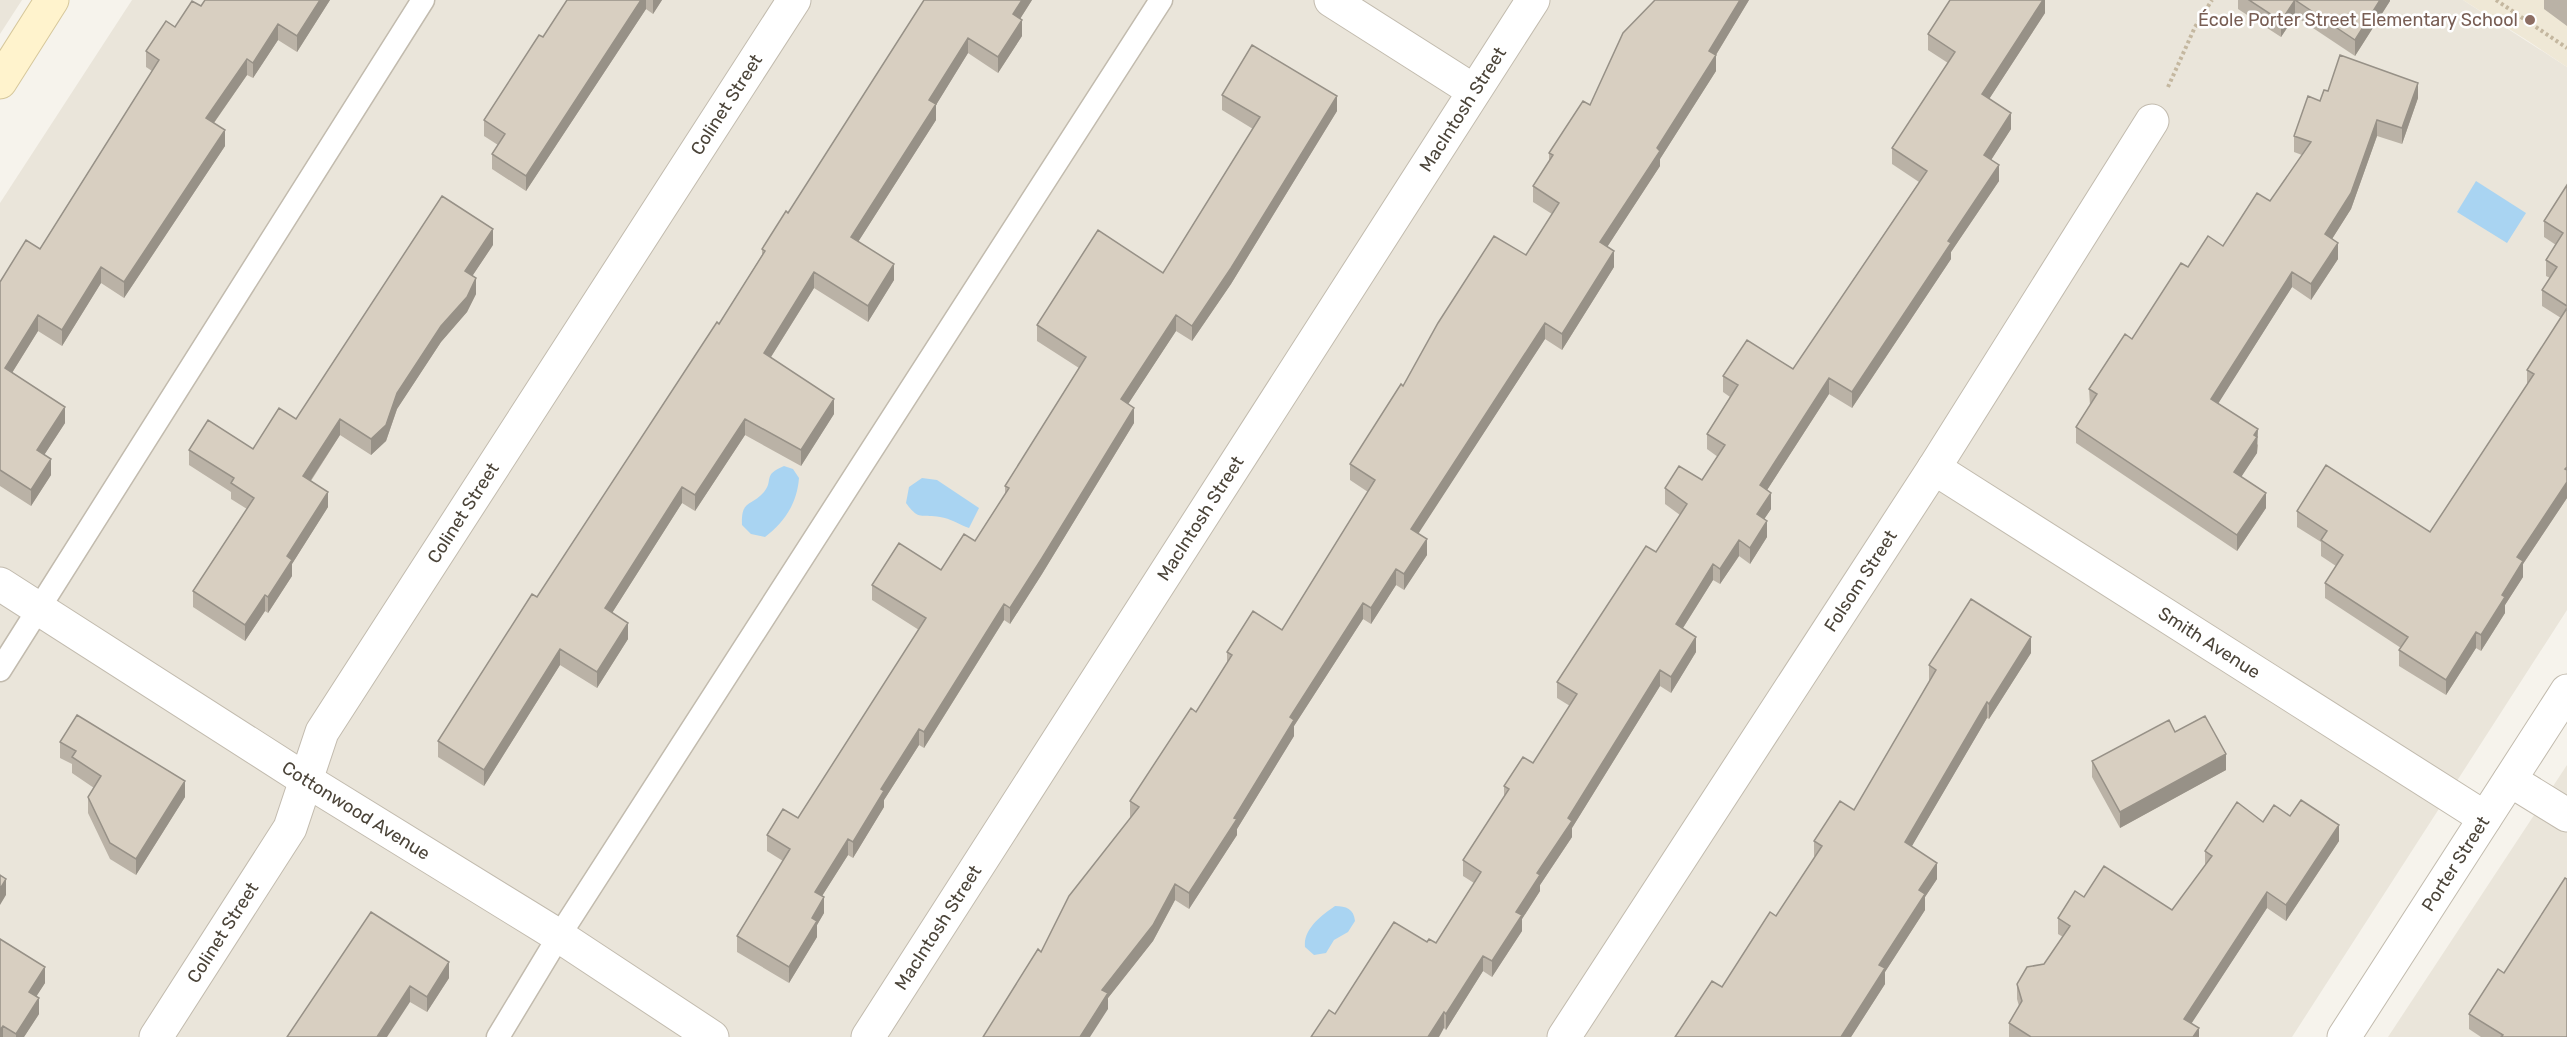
<svg xmlns="http://www.w3.org/2000/svg" width="2567" height="1037" viewBox="0 0 2567 1037" font-family="Rubik,sans-serif">
<style>
.residential{fill:#eae5da}
.education{fill:#efe8d6}
.water{fill:#a9d4f2}
.lines{fill:none;stroke-linecap:round;stroke-linejoin:round}
.service-casing{stroke:#c2bbae;stroke-width:25}
.minor-casing{stroke:#c2bbae;stroke-width:35}
.tertiary-casing{stroke:#c2bbae;stroke-width:35}
.secondary-casing{stroke:#d6c79b;stroke-width:35}
.path{stroke:#c4b79f;stroke-width:4;stroke-dasharray:3 3;stroke-linecap:butt}
.service{stroke:#fff;stroke-width:22}
.minor{stroke:#fff;stroke-width:33}
.tertiary{stroke:#fff;stroke-width:33}
.secondary{stroke:#fff3cd;stroke-width:33}
.wall{fill:#bab2a6}
.shaded-wall{fill:#979187}
.building{fill:#d8cfc1;stroke:#979187;stroke-width:1.5}
.education-dot{fill:#8d6e63;stroke:#fff;stroke-width:2}
.labels{text-anchor:middle;stroke-width:5;stroke-linejoin:round;paint-order:stroke}
.education-label{font-size:18px;fill:#785e54;stroke:#fff;text-anchor:end}
.street-label{font-size:18px;fill:#4b4439;stroke:#fff}
</style>
<rect width="100%" height="100%" fill="#f6f3ec"/>
<!-- residential -->
<path class="residential" d="M0 0H22L0 34Z
M132 0H2463L2567 67V610L2292 1037H0V203Z
M2567 765V1037H2388Z"/>
<!-- education -->
<path class="education" d="M2463 0H2567V67L2525 39Z"/>
<!-- water -->
<path class="water" d="M2476 181 2526 213 2507 243 2457 212Z
M784 466 793 469 799 478C797 503 785 522 765 537L751 534 742 525C741 499 751 507 764 492 774 480 762 475 784 466Z
M922 478 937 480 979 508 969 528C960 525 950 518 940 517 921 514 919 521 906 503L909 487Z
M1335 906C1346 906 1354 909 1355 921L1348 932 1334 940 1326 953 1314 955 1305 947C1303 929 1322 915 1335 906Z"/>
<g class="lines">
<!-- service casing -->
<g class="service-casing">
<path id="service" d="M0 670 423 0
M498 1037 559 936 1161 0"/>
</g>
<!-- minor casing -->
<g class="minor-casing">
<g id="minor">
<path d="M1331 0 1474 91"/>
<path id="s1" d="M1934 468 2485 818"/>
<path id="s2" d="M0 584 306 780 559 936 712 1037"/>
<path d="M2510 780 2567 815"/>
<path id="s3" d="M156 1037 290 828 322 732 794 0"/>
<path id="s4" d="M868 1037 1533 0"/>
<path id="s5" d="M1564 1037 1934 468 2152 121"/>
</g>
</g>
<!-- tertiary casing -->
<g class="tertiary-casing">
<g id="tertiary">
<path id="s6" d="M2344 1037 2567 691"/>
</g>
</g>
<!-- secondary casing -->
<g class="secondary-casing">
<path id="secondary" d="M0 82 52 0"/>
</g>
<!-- path -->
<path class="path" d="M2496 0 2567 48
M2168 87 2195 27 2212 0"/>
<!-- service -->
<use href="#service" class="service"/>
<!-- minor -->
<use href="#minor" class="minor"/>
<!-- tertiary -->
<use href="#tertiary" class="tertiary"/>
<!-- secondary -->
<use href="#secondary" class="secondary"/>
</g>
<!-- wall -->
<path class="wall" d="M205 0H330L297 52 278 40 253 78 247 75 214 123 225 146 124 298 101 283 62 346 38 331 12 373 65 423 44 455 51 475 31 506 0 486V282L40 249 152 71 146 67V51L201 6Z
M567 0H662L653 14 646 9 526 191 492 169V154L498 145 484 136V120L543 37Z
M924 0H1032L1020 19 1022 36 998 73 968 53 936 105V120L858 242 894 280 868 322 814 288 771 357 834 414 801 466 745 435 695 511 682 503 612 613 628 639 597 688 560 665 484 786 438 757V741L537 597 719 324 762 255V249L788 213Z
M1655 0H1749L1716 55V71L1660 159V166L1607 247 1614 267 1562 350 1545 339 1418 533 1427 555 1404 590 1396 585 1371 624 1363 619 1294 726V736L1237 829V835L1189 909 1175 900 1153 941 1108 998V1009L1041 952 1131 817H1130V801L1196 712 1227 663V652L1282 630 1368 492 1350 480V464L1403 386 1526 255 1552 214 1533 202V186L1549 161V153L1590 105Z
M2045 0V13L1989 99 2011 129 1991 160 1999 181 1951 252V259L1852 408 1829 394 1767 490 1771 509 1764 519 1767 537 1750 564 1739 556 1720 584 1713 580 1683 628 1696 652 1671 693 1660 686 1572 828V837L1540 885V891L1522 919V931L1492 977 1483 971 1446 1030 1444 1028 1335 1014 1427 942 1436 943 1474 883 1463 876V860L1504 797V786L1533 763 1570 706 1557 698V682L1656 552 1680 515 1665 504V488L1702 480 1718 457 1707 449V434L1730 397 1723 392V376L1793 369 1919 182 1892 164V148L1948 63 1928 50V34Z
M2238 0H2390V1L2355 56 2295 16 2281 37 2238 9Z
M2544 0H2567V26L2544 9Z
M2328 91 2418 98 2402 144 2377 136 2351 209 2332 239 2338 259 2311 300 2292 287 2218 403 2258 445 2257 453 2241 476 2266 508 2237 551 2076 443V427L2090 405 2089 389 2132 339 2188 267 2223 246 2270 201 2302 155 2294 152V136Z
M1222 95 1337 111 1231 284 1192 341 1176 331 1128 404 1134 423 1042 574 1010 624 1004 620 924 748 919 745 884 800V807L853 858 848 855 822 896 824 913 817 925V937L789 983 737 952V936L783 861 767 851V835L798 818 919 630 872 600V585L941 570 975 541 1005 494V486L1079 368 1037 341V325L1163 273 1253 129 1222 110Z
M2567 185V498L2523 564V577L2505 605V613L2481 651 2476 648 2446 695 2399 666V650L2401 648 2325 598V583L2336 566 2321 556V542L2297 527V511L2430 532 2527 385V370L2561 318 2542 306V290L2550 278 2546 276V260L2556 245 2544 237V221Z
M493 245 472 276 476 294 467 312 441 342 397 409 386 441 371 455 340 435 311 481 328 507 292 564V576L268 613 265 611 245 641 193 607V591L247 509 231 499V492L189 465V450L253 449 296 419Z
M2031 653 1989 719 1987 718 1911 847 1937 879 1925 897V910L1885 972V984L1851 1037H1675L1722 987 1776 916 1815 857 1814 856V841L1854 810 1929 682V665Z
M2175 732 2226 770 2120 828 2092 777V761Z
M60 742 185 797 136 875 110 859 88 813V797L94 788 72 773V764L60 758Z
M2290 816 2339 841 2286 921 2267 908 2191 1023 2199 1037H2009V1023L2019 1006 2017 999V984L2044 964 2063 937 2058 934V918L2084 897 2172 910 2205 866V851L2263 822Z
M371 912 449 978 427 1012 410 1002Z
M0 939 45 983 36 996 39 1014 24 1037H0Z
M2469 1014 2567 1037H2481L2469 1029Z"/>
<!-- shaded-wall -->
<path class="shaded-wall" d="M320 0H330L297 52V36Z
M641 0H646V9L526 191V176Z
M653 0H662L653 14Z
M1022 0H1032L1013 30V14Z
M1740 0H1749L1714 58 1716 55V71L1660 159V166L1600 258V242L1709 51Z
M2043 0H2045V13L1982 110V94Z
M2295 0V16L2281 37V21Z
M2380 0H2390V1L2355 56V40Z
M1022 20V36L998 73V57Z
M278 24V40L253 78V63Z
M968 38V53L936 105V120L851 253V237L929 100Z
M247 59V75L206 134V118Z
M2418 83V98L2402 144V128Z
M1337 96V111L1231 284 1192 341V326Z
M2011 113V129L1984 171V155Z
M2377 120V136L2351 209 2325 250V234Z
M225 130V146L124 298V282Z
M1999 165V181L1951 252V259L1852 408V392L1948 241Z
M493 229V245L465 287V271Z
M2338 243V259L2311 300V284Z
M1614 251V267L1562 350V334Z
M894 264V280L868 322V306Z
M101 267V283L62 346V330Z
M814 272V288L764 368V353Z
M2292 272V287L2211 415V399Z
M476 278V294L467 312 441 342 397 409 386 441 371 455V439L397 393 441 326Z
M38 315V331L5 384V368Z
M1176 315V331L1121 415V399Z
M1545 323V339L1411 545V529Z
M1829 378V394L1760 501V485Z
M834 399V414L801 466V450Z
M65 407V423L37 466V450Z
M1134 408V423L1042 574 1010 624V608Z
M340 419V435L303 492V476Z
M745 419V435L695 511V495Z
M2258 429 2257 453 2234 488V472L2254 435Z
M51 459V475L31 506V490Z
M2567 467V498L2523 564V577L2505 605V613L2481 651V635L2502 595 2517 557Z
M682 487V503L605 624V608Z
M328 492V507L292 564V576L268 613V597L287 556Z
M1771 493V509L1757 530V514Z
M2266 493V508L2237 551V535Z
M1767 521V537L1750 564V548Z
M1427 539V555L1404 590V574Z
M1739 540V556L1720 584V569Z
M1713 564V580L1676 639V624Z
M1396 569V585L1371 624V608Z
M265 595V611L245 641V625Z
M1363 603V619L1294 726V736L1237 829V835L1189 909V893L1290 717Z
M1004 604V620L924 748V732Z
M628 623V639L597 688V672Z
M2476 632V648L2446 695V680Z
M1696 637V652L1671 693V677Z
M2031 637V653L1989 719V704Z
M560 649V665L484 786V770Z
M1660 670V686L1572 828V837L1540 885V891L1522 919V931L1492 977V961L1516 912 1537 873 1568 818Z
M1987 702V718L1905 858V842Z
M919 729V745L884 800V807L853 858V842L881 789Z
M2226 754V770L2120 828V812Z
M185 781V797L136 875V859Z
M2339 825V841L2286 921V905Z
M848 839V855L815 907V892Z
M1937 863V879L1925 897V910L1885 972V984L1851 1037H1841L1919 890Z
M6 879V895L0 905V889Z
M1175 884V900L1153 941 1108 998V1009L1090 1037H1080L1102 990Z
M2267 892V908L2184 1035V1019Z
M824 897V913L817 925V937L789 983V967L812 918Z
M1483 956V971L1446 1030V1014Z
M449 962V978L427 1012V997Z
M45 967V983L29 1008V992Z
M410 986V1002L387 1037H377Z
M39 998V1014L24 1037H16V1034Z
M1444 1012V1028L1439 1037H1428Z
M3 1026V1037H0V1030Z
M2199 1028V1037H2193Z"/>
<!-- building -->
<path class="building" d="M205 0H320L297 36 278 24 253 63 247 59 206 118 225 130 124 282 101 267 62 330 38 315 5 368 65 407 37 450 51 459 31 490 0 470V282L26 240 40 249 159 60 146 51 166 21 175 27 192 1 201 6Z
M567 0H641L526 176 492 154 505 134 484 120 539 35 543 37Z
M924 0H1022L1013 14 1022 20 998 57 968 38 929 100 936 104 851 237 894 264 868 306 814 272 764 353 834 399 801 450 745 419 695 495 682 487 605 608 628 623 597 672 560 649 484 770 438 741 532 594 537 597 717 322 719 324 765 251 762 249 786 211 788 213Z
M1655 0H1740L1709 51 1716 55 1657 148 1660 151 1600 242 1614 251 1562 334 1545 323 1411 529 1427 539 1404 574 1396 569 1371 608 1363 603 1290 717 1294 720 1234 818 1237 819 1189 893 1175 884 1153 925 1102 990 1108 993 1080 1037H983L1038 949 1041 952 1069 896 1139 807 1130 801 1191 708 1196 712 1232 655 1227 652 1253 611 1282 630 1375 480 1350 464 1401 384 1403 386 1438 323 1494 236 1526 255 1559 203 1533 186 1553 155 1549 153 1583 101 1590 105 1623 33Z
M1950 0H2043L1982 94 2011 113 1984 155 1999 165 1948 241 1951 243 1852 392 1829 378 1760 485 1771 493 1757 514 1767 521 1750 548 1739 540 1720 569 1713 564 1676 624 1696 637 1671 677 1660 670 1568 818 1572 821 1537 873 1540 875 1516 912 1522 915 1492 961 1483 956 1446 1014 1444 1012 1428 1037H1311L1329 1010 1335 1014 1394 922 1427 942 1429 939 1436 943 1481 872 1463 860 1509 789 1504 786 1523 757 1533 763 1577 694 1557 682 1646 546 1656 552 1687 504 1665 488 1679 466 1702 480 1725 445 1707 434 1738 385 1723 376 1747 340 1793 369 1927 171 1892 148 1955 52 1928 34Z
M2249 0H2380L2355 40 2295 0 2281 21Z
M1252 45 1337 96 1231 268 1192 326 1176 315 1121 399 1134 408 1042 558 1010 608 1004 604 924 732 919 729 881 789 884 791 853 842 848 839 815 892 824 897 812 918 817 921 789 967 737 936 790 849 767 835 783 809 798 818 926 618 872 585 899 543 941 570 964 534 975 541 1009 488 1005 486 1086 357 1037 325 1098 230 1163 273 1260 117 1222 95Z
M2340 55 2418 83 2402 128 2377 120 2351 193 2325 234 2338 243 2311 284 2292 272 2211 399 2258 429 2254 435 2257 437 2234 472 2266 493 2237 535 2076 427 2097 394 2089 389 2125 334 2132 339 2181 263 2188 267 2208 236 2223 246 2257 193 2270 201 2311 142 2294 136 2308 96 2320 101 2324 90 2328 91Z
M2567 185V306L2542 290 2557 267 2546 260 2563 233 2544 221Z
M442 196 493 229 465 271 476 278 467 297 441 326 397 393 386 425 371 439 340 419 303 476 328 492 287 556 292 560 268 597 265 595 245 625 193 591 254 498 231 483 234 478 189 450 208 420 253 449 279 408 296 419Z
M2567 308V467L2565 469 2567 470V482L2517 557 2523 561 2502 595 2505 597 2481 635 2476 632 2446 680 2399 650 2408 637 2325 583 2343 555 2321 540 2327 531 2297 511 2326 465 2430 532 2534 374 2527 370Z
M1971 599 2031 637 1989 704 1987 702 1905 842 1937 863 1919 890 1925 894 1879 965 1885 968 1841 1037H1675L1712 981 1722 987 1770 912 1776 916 1822 846 1814 841 1840 801 1854 810 1936 670 1929 665Z
M77 715 185 781 136 859 110 843 88 797 101 776 72 757 76 751 60 742Z
M2205 716 2226 754 2120 812 2092 761 2169 720 2175 732Z
M2301 800 2339 825 2286 905 2267 892 2184 1019 2199 1028 2193 1037H2031L2009 1023 2022 1001 2017 984 2027 967 2044 964 2070 926 2058 918 2075 891 2084 897 2104 866 2172 910 2212 856 2205 851 2237 802 2263 822 2274 805 2290 816Z
M0 875 6 879 0 889Z
M2565 878 2567 879V1037H2501L2503 1035 2469 1014 2498 969 2504 973Z
M371 912 449 962 427 997 410 986 377 1037H287Z
M0 939 45 967 29 992 39 998 16 1034 3 1026 0 1030Z"/>
<!-- markers -->
<circle class="education-dot" cx="2530" cy="20" r="6"/>
<g class="labels">
<!-- education labels -->
<g class="education-label">
<text x="2518" y="26">École Porter Street Elementary School</text>
</g>
<!-- street labels -->
<g class="street-label">
<text dy="6" stroke="none"><textPath href="#s3" startOffset="1096">Colinet Street</textPath></text>
<text dy="6" stroke="none"><textPath href="#s4" startOffset="1102">MacIntosh Street</textPath></text>
<text dy="6" stroke="none"><textPath href="#s3" startOffset="610">Colinet Street</textPath></text>
<text dy="6" stroke="none"><textPath href="#s4" startOffset="616">MacIntosh Street</textPath></text>
<text dy="6" stroke="none"><textPath href="#s5" startOffset="544">Folsom Street</textPath></text>
<text dy="6" stroke="none"><textPath href="#s1" startOffset="326">Smith Avenue</textPath></text>
<text dy="6" stroke="none"><textPath href="#s2" startOffset="422">Cottonwood Avenue</textPath></text>
<text dy="6" stroke="none"><textPath href="#s6" startOffset="206">Porter Street</textPath></text>
<text dy="6" stroke="none"><textPath href="#s4" startOffset="130">MacIntosh Street</textPath></text>
<text dy="6" stroke="none"><textPath href="#s3" startOffset="124">Colinet Street</textPath></text>
</g>
</g>
</svg>
